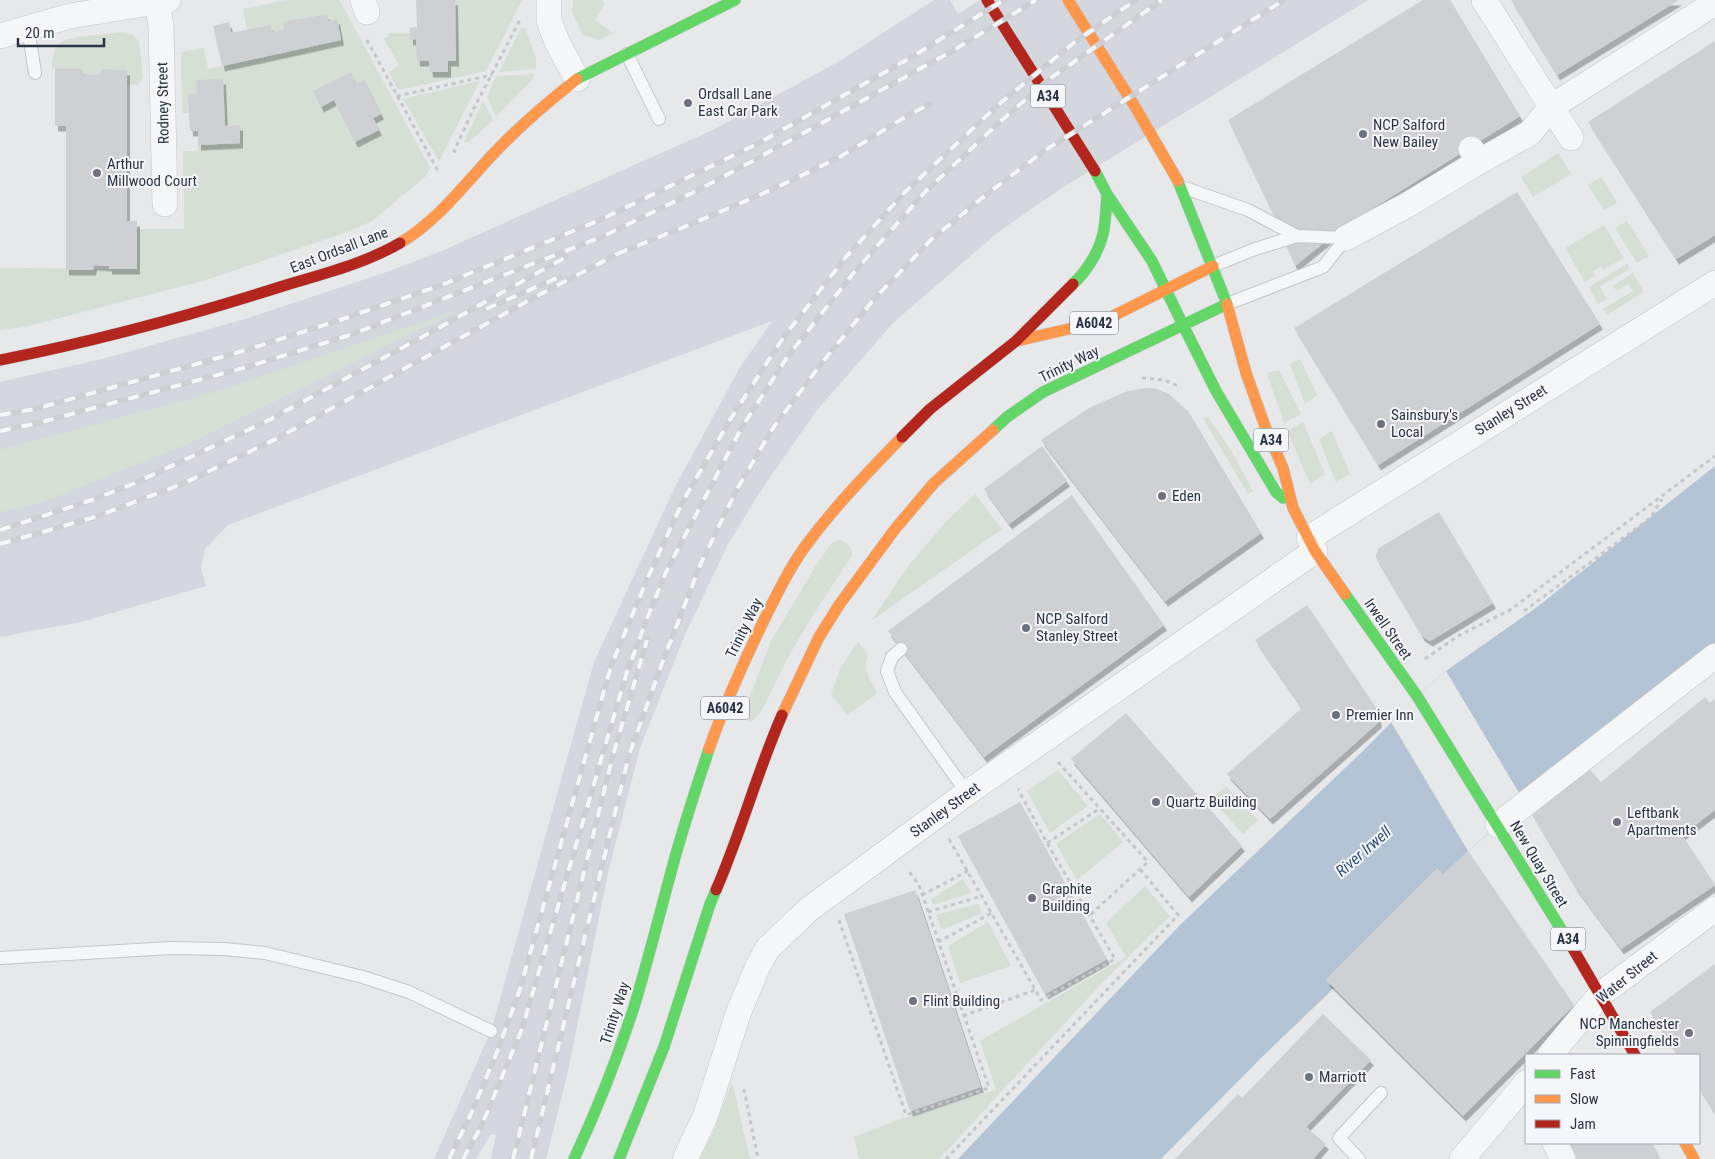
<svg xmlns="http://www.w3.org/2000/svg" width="1715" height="1159" viewBox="0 0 1715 1159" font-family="'Roboto Condensed',sans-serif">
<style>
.built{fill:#d4d7dd}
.green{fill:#d6ded6;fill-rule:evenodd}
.water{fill:#b4c4d5}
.pier{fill:#e6e8ea}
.building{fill:#ced0d3;filter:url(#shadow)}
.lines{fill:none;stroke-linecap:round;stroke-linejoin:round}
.lane-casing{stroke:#c4c6c8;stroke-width:14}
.street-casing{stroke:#c4c6c8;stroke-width:26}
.fast-casing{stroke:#c4c6c8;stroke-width:12}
.slow-casing{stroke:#c4c6c8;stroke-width:12}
.jam-casing{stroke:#c4c6c8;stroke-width:12}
.path{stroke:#c5c6ca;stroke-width:3;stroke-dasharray:4 4;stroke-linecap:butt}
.lane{stroke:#f5f6f7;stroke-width:12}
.street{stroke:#f5f6f7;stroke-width:25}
.fast{stroke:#63d668;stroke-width:11}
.slow{stroke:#ff974d;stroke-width:11}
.jam{stroke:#b3261e;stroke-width:11}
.rail-casing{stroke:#cecfd2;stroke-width:5.5}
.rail{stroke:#f4f6f9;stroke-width:4;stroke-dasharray:11;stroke-linecap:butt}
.poi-dot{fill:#6c737f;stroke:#f4f6f9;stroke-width:2}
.labels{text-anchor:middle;stroke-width:4;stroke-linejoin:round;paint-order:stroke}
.shield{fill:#f4f6f9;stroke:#676e7b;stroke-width:1}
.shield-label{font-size:14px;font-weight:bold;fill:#2b3445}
.poi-label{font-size:15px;fill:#2b3445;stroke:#f4f6f9;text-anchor:start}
.street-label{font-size:15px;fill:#2b3445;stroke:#f4f6f9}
.water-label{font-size:16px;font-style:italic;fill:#34527a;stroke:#f4f6f9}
</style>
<defs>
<filter id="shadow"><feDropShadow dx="3" dy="5.5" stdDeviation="0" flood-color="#0004"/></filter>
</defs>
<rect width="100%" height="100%" fill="#e6e8ea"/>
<!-- built -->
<path class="built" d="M934 0H950L958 14 980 0H1368L1062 188 997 233 893 323 817 410 760 492 728 544 684 637 640 748 608 873 568 1071 546 1159H491L496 1135 491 1134 476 1159H434L491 1031 594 662 675 487 739 369 772 321 228 525 205 549 201 568 206 586 81 622 0 637V382L106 358 245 319 384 273 437 253 713 130 838 62Z"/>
<!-- green -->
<path class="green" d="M286 0H338L340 1 430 168 426 176 372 221 350 231 206 280 29 326 0 330V268L136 269 137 229H184L183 151H198V145L240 143V125L225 126 197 80V93L188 94 189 113H182L181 52 204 48 208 69 341 40 337 19 328 21 326 14 305 18 284 29 272 32 271 26 247 30 243 9ZM351 72 357 84 364 81 380 115 373 118 334 100 321 107 314 91Z
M455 0H522L486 71 398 90 389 72 399 65 384 39 388 36 389 33H410L411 40 416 39 429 61 430 72H448V61L456 60Z
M573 0H601L605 3 595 20 613 33 600 40 583 35 572 12Z
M521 28H525L536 58V69L499 72Z
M123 32 132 35 139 41 143 77 138 85H127L126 70 101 69V74L83 75V69H52C52 59 53 47 63 41 72 36 111 34 123 32Z
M535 74 532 80 496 117 487 97 496 76Z
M480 81 439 161 403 99Z
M483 101 493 120 469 142H464Z
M1558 153 1571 174 1533 197 1521 177Z
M1602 177 1617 203 1604 210 1588 185Z
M1627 221 1649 256 1637 263 1615 228Z
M1604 225 1624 258 1603 270 1601 266 1593 271 1595 276 1585 282 1565 248Z
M1627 264 1630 269 1600 286 1607 299 1598 304 1589 287Z
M1633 273 1644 292 1607 315 1603 309 1633 291 1628 284 1617 291 1613 286Z
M466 307 186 445 41 503 0 512V450L222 390Z
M1300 359 1317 395 1305 404 1290 364Z
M1279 370 1301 414 1284 423 1267 373Z
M1208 417 1232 452 1253 491 1248 494 1203 418Z
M1303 422 1325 474 1310 484 1287 431Z
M1332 431 1350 474 1336 482 1319 439Z
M975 494 1002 529 871 621 909 565 945 523Z
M838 540C846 541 853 547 852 556 824 598 794 641 773 688 768 698 760 718 749 722L745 718 746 707 770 643 815 567 831 544Z
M858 642 868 655C863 670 869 679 877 692L874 696 847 715 831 694 840 669Z
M1058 770 1088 806 1050 833 1027 791Z
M1226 786 1258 820 1243 834 1211 799Z
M1100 814 1123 842 1077 880 1056 844Z
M963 879 971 893 933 905 931 899Z
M1145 886 1170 916 1101 984 939 1159H859L854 1137 898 1120 996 1090 980 1041 1126 957 1106 923Z
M978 904 982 913 942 930 936 915Z
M988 922 1011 966 960 983 948 946Z
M732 1082 750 1159H699L713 1133Z"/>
<!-- water -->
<path class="water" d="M1715 466V645L1498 825 1468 851 1443 875 1437 869 1326 980 1334 988 1263 1056 1161 1159H958L1180 925 1364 750 1417 696 1446 671 1537 607Z"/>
<!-- pier -->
<path class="pier" d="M1446 671 1524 801 1468 851 1391 722 1417 696Z"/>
<!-- building -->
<path class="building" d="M416 0H455L456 61H448V72H430L429 61H417L416 39 410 40V28L417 27Z
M1423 0H1450L1520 116 1343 227 1295 266 1272 212 1228 120Z
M1511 0H1679L1557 75Z
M327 14 328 21 337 19 341 40 222 66 213 26 229 22 231 33 271 25 272 32 284 29 283 22Z
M1715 41V235L1676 259 1588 122Z
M55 69H83V75L101 74V69L127 70V221H137V269H109V266L94 265 93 270H66V126H55Z
M351 72 357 84 364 80 381 114 373 118 379 130 355 142 334 100 321 107 313 91Z
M223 79 225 126 240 125V143L198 145V131H190L188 94 197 93 196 80Z
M1517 192 1600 324 1378 465 1294 328Z
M1146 388 1157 389 1169 394 1188 411 1261 533 1165 601 1041 440 1091 407 1128 391Z
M1042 446 1067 481 1009 524 984 489Z
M1072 495 1164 625 984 757 888 631Z
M1439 512 1493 603 1430 641 1422 636 1377 560 1376 555 1379 548Z
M1307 605 1375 706 1379 722 1270 819 1227 774 1302 708 1255 640Z
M1705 697 1710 703 1715 699V810L1682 835 1715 885 1621 949 1575 887 1529 809 1585 764 1601 782Z
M1126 713 1242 846 1189 897 1071 759Z
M1020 802 1107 959 1045 994 958 836Z
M1468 851 1574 1005 1463 1116 1326 980 1437 869 1443 875Z
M915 890 981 1087 910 1111 844 914Z
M1715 964V1114L1699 1088V1055H1678L1650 1012Z
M1323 1014 1371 1060 1306 1127 1326 1144 1313 1159H1175L1238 1094 1242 1098Z
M1567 1143H1652L1660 1159H1576Z"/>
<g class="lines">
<!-- lane casing -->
<g class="lane-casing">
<path id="lane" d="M28 28 35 73
M627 54 659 119
M1185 188 1248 210 1297 236
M1213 266 1255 249 1297 236 1346 238
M1227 304 1323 267 1346 238
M901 649 892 657 887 671 895 692 967 793
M0 958 171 948 224 949 265 953 363 977 409 992 491 1031
M1359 1159 1339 1138 1381 1093"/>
</g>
<!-- street casing -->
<g class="street-casing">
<path id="street" d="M363 0 367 12
M549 0V21L557 42 577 79
M1484 0 1571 138
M157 2 161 26 165 204
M0 36 70 16 168 0
M1480 161 1530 133 1551 107 1715 3
M1346 238 1409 204 1480 161 1471 149
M1309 538 1715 283
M1498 825 1715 656
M1550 1055 1601 994 1715 909
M1555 1143 1563 1159
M685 1159 705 1117 739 1011 758 966 768 948 783 934 808 910 967 793 1315 551
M1462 1159 1526 1083"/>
</g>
<!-- fast casing -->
<g class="fast-casing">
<path id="fast" d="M577 79 735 0
M1095 171 1107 194 1152 261 1183 325
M1073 284C1086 272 1099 252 1103 234 1106 221 1106 207 1107 194
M1183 325 1216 391 1276 492 1283 498
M993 430 1007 417 1043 392 1227 304 1178 181
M1345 594 1417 696 1572 947
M574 1159C597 1110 617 1059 634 1007 647 964 658 920 670 876 681 833 695 791 709 749
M619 1159 664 1047 710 904 716 890"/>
</g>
<!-- slow casing -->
<g class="slow-casing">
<path id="slow" d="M1068 0 1134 105 1178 181
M400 243C439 220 466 182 497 150 522 124 549 101 577 79
M1227 304 1246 373 1266 429 1283 468 1293 508 1315 551 1345 594
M1017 341 1103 321 1213 266
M782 715 819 637 839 605 895 529 934 483 993 430
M709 749C725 703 745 659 766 616 779 590 792 563 810 540 838 503 870 470 902 437
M1685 1143 1694 1159"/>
</g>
<!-- jam casing -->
<g class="jam-casing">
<path id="jam" d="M987 0 1095 171
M0 360C96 341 189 316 283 286 322 274 364 264 400 243
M902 437 930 409 1016 341 1073 284
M716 890C741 833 757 772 782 715
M1572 947 1635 1055"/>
</g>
<!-- path -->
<path class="path" d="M367 40 438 171
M397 96 492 75
M456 152 454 151 473 110 521 18
M1142 378 1164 380 1181 387
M1524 611 1650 518 1662 499
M1425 659 1458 636 1510 610 1715 456
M1058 762 1148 862 1090 915
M949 839 1041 1000 1115 959 1047 843 1018 789
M1047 843 1099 809
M922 895 968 871
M928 912 982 896
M839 920 906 1115 989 1088 919 885 908 870
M938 942 992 913
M963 1016 1035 990
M744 1089 758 1159
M946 1159 1178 915 1140 869"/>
<!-- lane -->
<use href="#lane" class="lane"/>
<!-- street -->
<use href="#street" class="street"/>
<!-- fast -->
<use href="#fast" class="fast"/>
<!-- slow -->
<use href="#slow" class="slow"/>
<!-- jam -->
<use href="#jam" class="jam"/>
<!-- rail casing -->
<g class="rail-casing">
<path id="rail" d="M617 254C691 224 770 193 841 156 871 139 899 119 930 104
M486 309 559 277
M0 415 35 409 243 351 340 320 444 284 600 220 759 143 910 58 1004 0
M0 431 38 423 247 367 350 335 604 236 696 191 751 162 954 50 1036 0
M0 530 92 500 133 484 267 421 424 336 566 257
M0 544 95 517 182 484 276 439 535 297 623 251
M449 1159 470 1116 497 1052 520 989 611 666 649 575 682 503 731 418 783 338 845 258 905 192 998 105 1076 41 1136 0
M463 1159 481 1127 522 1029 626 675 648 616 667 570 742 427 788 356 856 270 925 192 1002 120 1048 80 1162 0
M513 1159 613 755 647 640
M531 1159 629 755 664 658 701 563 737 489 773 428 821 364 875 298 932 239 987 194 1044 151 1284 0"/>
</g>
<!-- rail -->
<use href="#rail" class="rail"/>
</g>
<!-- markers -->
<g class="poi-dot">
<circle cx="688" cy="103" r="5"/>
<circle cx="1363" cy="134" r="5"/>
<circle cx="97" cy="173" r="5"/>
<circle cx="1381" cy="424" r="5"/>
<circle cx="1162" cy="496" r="5"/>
<circle cx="1026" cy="628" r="5"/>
<circle cx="1336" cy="715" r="5"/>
<circle cx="1156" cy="802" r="5"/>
<circle cx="1617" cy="822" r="5"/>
<circle cx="1032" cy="898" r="5"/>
<circle cx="913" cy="1001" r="5"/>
<circle cx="1689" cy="1033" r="5"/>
<circle cx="1309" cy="1077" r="5"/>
</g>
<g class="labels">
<!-- shield labels -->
<g class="shield">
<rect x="1030.5" y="84.5" width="35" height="23" rx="4"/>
<rect x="1070" y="311.5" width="48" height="23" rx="4"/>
<rect x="1253.5" y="428.5" width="35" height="23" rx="4"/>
<rect x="701" y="696.5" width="48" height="23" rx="4"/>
<rect x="1550.5" y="927.5" width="35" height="23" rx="4"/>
</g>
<g class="shield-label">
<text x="1048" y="101">A34</text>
<text x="1094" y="328">A6042</text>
<text x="1271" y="445">A34</text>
<text x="725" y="713">A6042</text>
<text x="1568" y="944">A34</text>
</g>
<!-- poi labels -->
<g class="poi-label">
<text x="698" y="99">Ordsall Lane<tspan x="698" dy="17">East Car Park</tspan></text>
<text x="1373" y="130">NCP Salford<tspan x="1373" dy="17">New Bailey</tspan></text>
<text x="107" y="169">Arthur<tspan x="107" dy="17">Millwood Court</tspan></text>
<text x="1391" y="420">Sainsbury's<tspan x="1391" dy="17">Local</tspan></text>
<text x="1172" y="501">Eden</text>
<text x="1036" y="624">NCP Salford<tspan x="1036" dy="17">Stanley Street</tspan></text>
<text x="1346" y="720">Premier Inn</text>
<text x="1166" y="807">Quartz Building</text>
<text x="1627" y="818">Leftbank<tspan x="1627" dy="17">Apartments</tspan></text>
<text x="1042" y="894">Graphite<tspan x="1042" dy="17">Building</tspan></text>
<text x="923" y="1006">Flint Building</text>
<text x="1679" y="1029" text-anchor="end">NCP Manchester<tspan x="1679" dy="17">Spinningfields</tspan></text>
<text x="1319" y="1082">Marriott</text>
</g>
<!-- street labels -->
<g class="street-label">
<text transform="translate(163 103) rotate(-91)" y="5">Rodney Street</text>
<text transform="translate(339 250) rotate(-21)" y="5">East Ordsall Lane</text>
<text transform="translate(1069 364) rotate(-26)" y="5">Trinity Way</text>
<text transform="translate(1511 410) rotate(-32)" y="5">Stanley Street</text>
<text transform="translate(744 628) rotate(-64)" y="5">Trinity Way</text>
<text transform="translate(1388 629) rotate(55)" y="5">Irwell Street</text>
<text transform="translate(945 810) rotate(-36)" y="5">Stanley Street</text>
<text transform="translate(1539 864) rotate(59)" y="5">New Quay Street</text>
<text transform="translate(1627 977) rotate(-39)" y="5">Water Street</text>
<text transform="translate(615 1013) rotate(-72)" y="5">Trinity Way</text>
</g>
<!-- water labels -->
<g class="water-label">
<text transform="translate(1363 851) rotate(-41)" y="6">River Irwell</text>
</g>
</g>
<!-- legend -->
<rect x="1525" y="1054" width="175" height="90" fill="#f4f6f9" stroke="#a4a8b1"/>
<rect x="1535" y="1070" width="25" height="8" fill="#63d668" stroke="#a4a8b1"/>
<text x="1570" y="1079" font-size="15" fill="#2b3445">Fast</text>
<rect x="1535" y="1095" width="25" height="8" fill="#ff974d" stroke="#a4a8b1"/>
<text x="1570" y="1104" font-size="15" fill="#2b3445">Slow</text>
<rect x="1535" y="1120" width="25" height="8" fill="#b3261e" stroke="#a4a8b1"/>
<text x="1570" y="1129" font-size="15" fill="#2b3445">Jam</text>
<!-- scale -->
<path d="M18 38v8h86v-8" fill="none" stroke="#2b3445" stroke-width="2.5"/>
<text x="25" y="38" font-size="15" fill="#2b3445" stroke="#f4f6f9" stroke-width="4" paint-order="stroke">20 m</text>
</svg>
